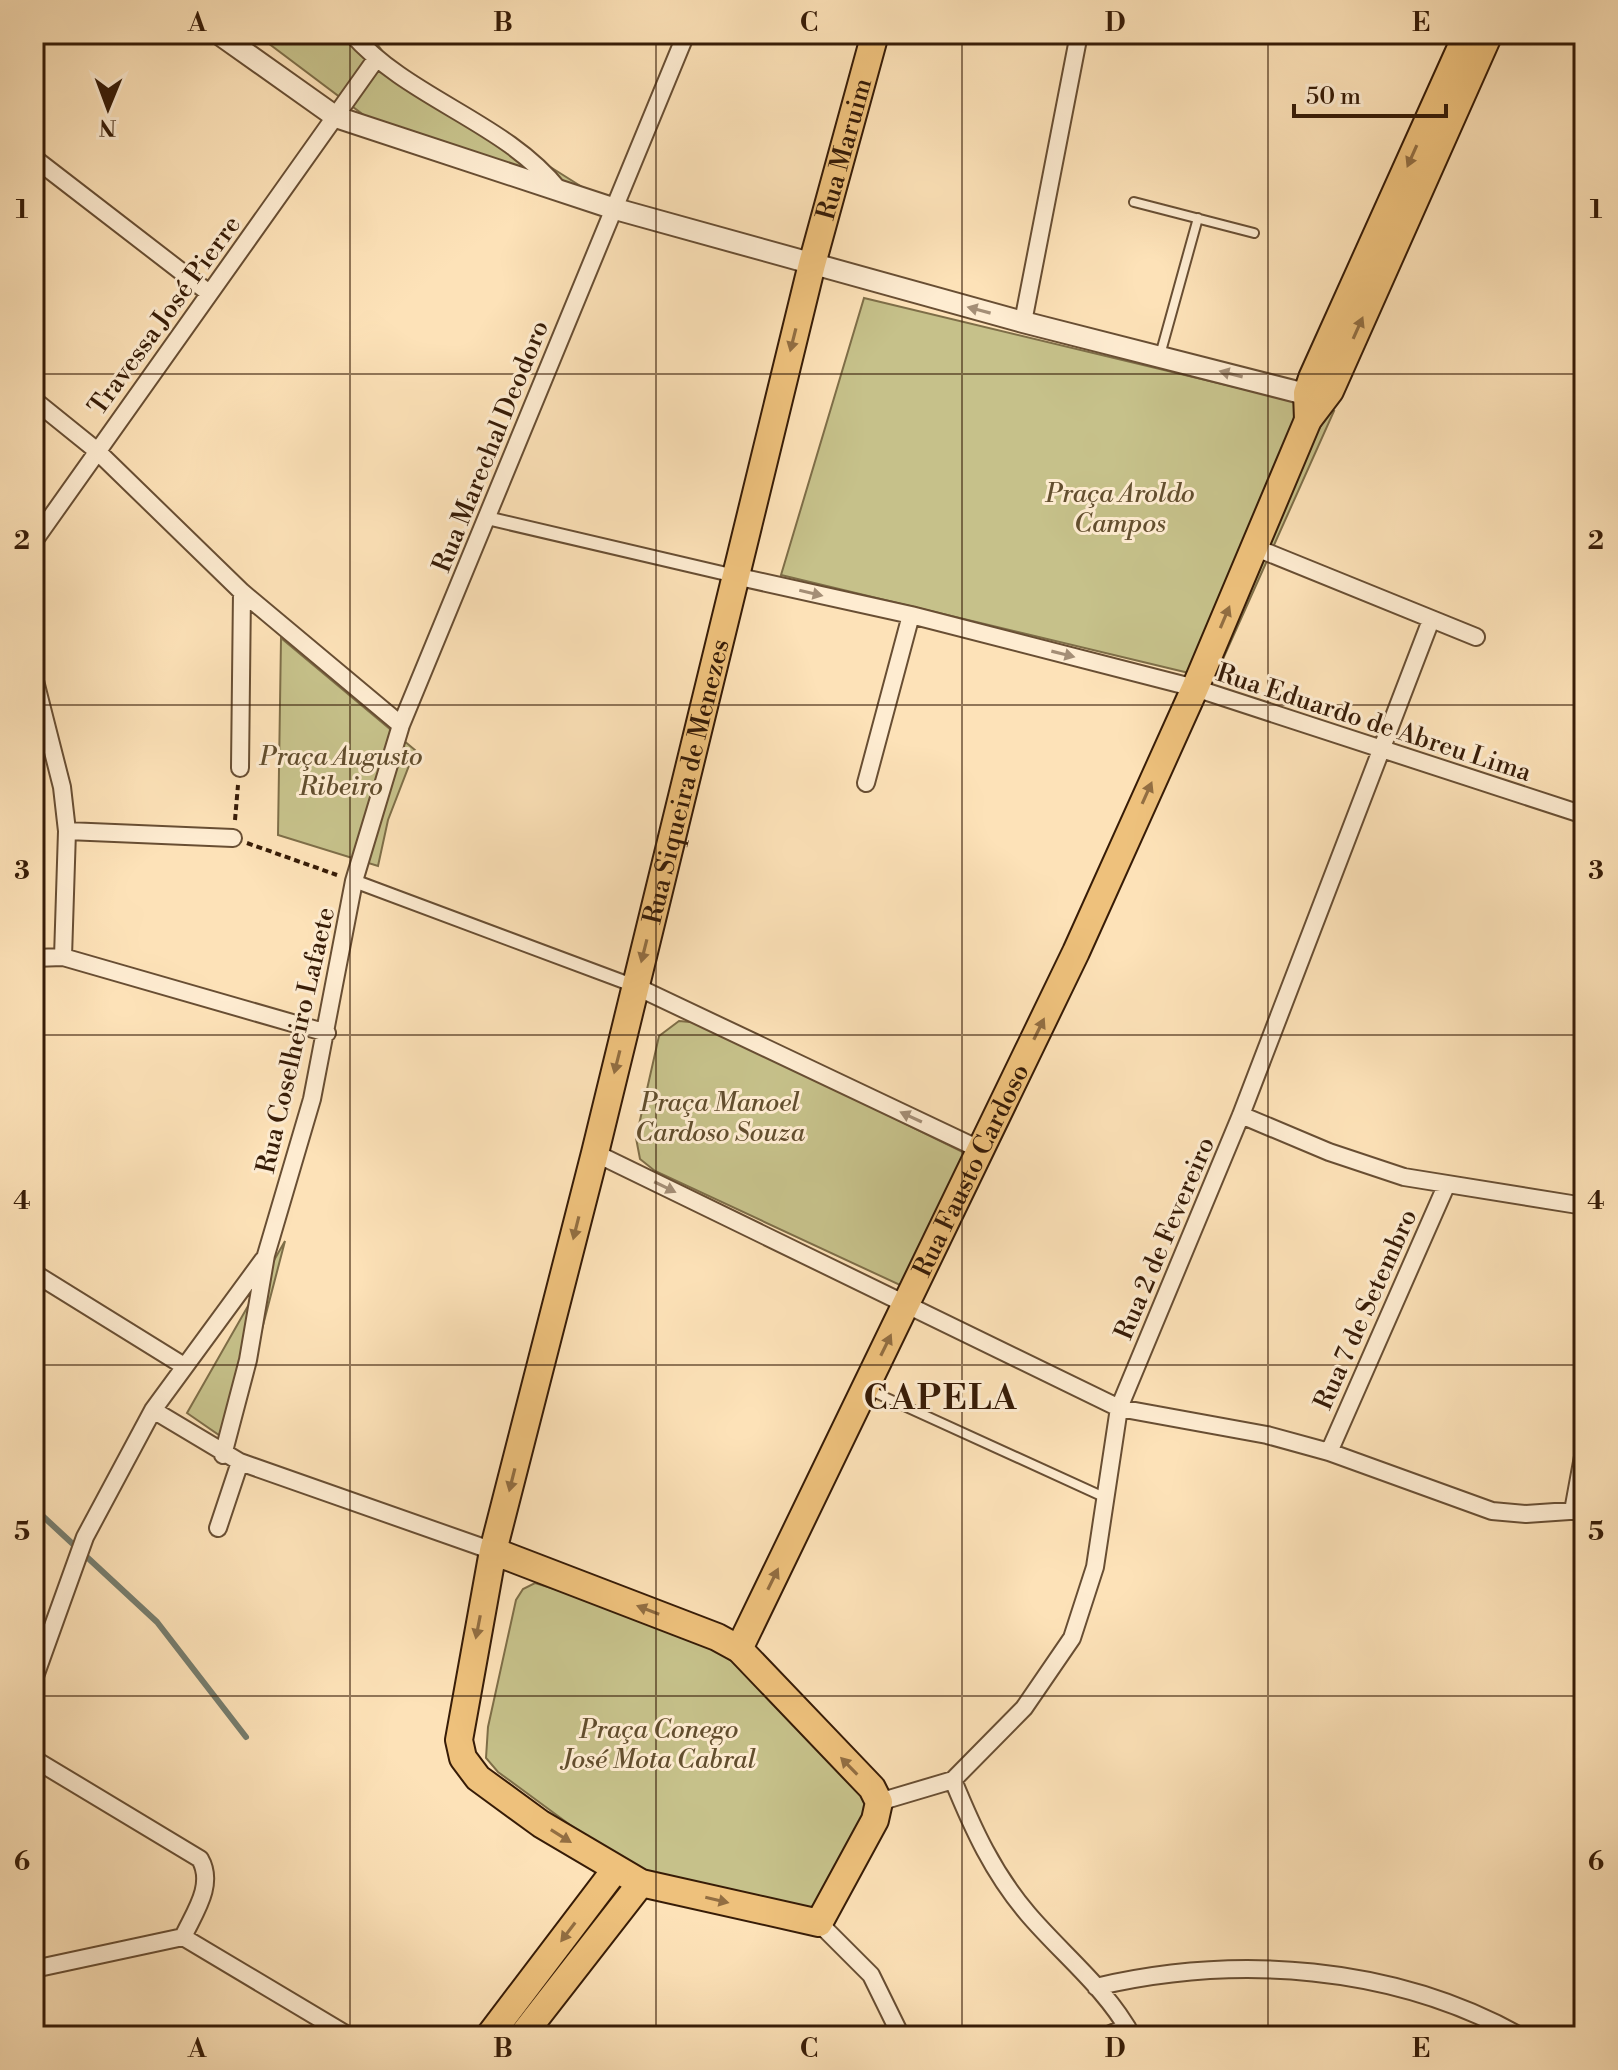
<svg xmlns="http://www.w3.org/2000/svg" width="1618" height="2070" viewBox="0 0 1618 2070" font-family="'Libre Bodoni',serif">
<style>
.green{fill:#c6c18a;stroke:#7e6e48;stroke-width:2}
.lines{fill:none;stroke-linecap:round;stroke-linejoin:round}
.stream{stroke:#767d6e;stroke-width:6}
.service-casing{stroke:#684e33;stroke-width:12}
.pedestrian-casing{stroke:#684e33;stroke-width:16}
.minor-casing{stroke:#684e33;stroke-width:20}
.tertiary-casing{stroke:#684e33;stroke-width:24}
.primary-casing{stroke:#371c07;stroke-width:30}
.path{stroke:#371c07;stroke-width:4;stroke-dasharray:6 4;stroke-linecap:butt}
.service{stroke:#feecd1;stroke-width:8}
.pedestrian{stroke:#feecd1;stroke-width:12}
.minor{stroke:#feecd1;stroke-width:16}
.tertiary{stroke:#feecd1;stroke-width:20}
.primary{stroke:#eec17c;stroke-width:26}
.oneway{fill:#926e42}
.oneway2{fill:#a48e76}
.grid{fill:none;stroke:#371c07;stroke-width:2;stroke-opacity:0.55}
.labels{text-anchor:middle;stroke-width:6;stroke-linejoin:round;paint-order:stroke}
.street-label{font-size:26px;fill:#371c07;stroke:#feecd1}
.park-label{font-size:26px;font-style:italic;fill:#624e2e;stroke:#feecd1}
.district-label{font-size:34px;font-weight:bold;letter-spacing:2px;fill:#371c07;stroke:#feecd1}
.neatline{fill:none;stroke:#371c07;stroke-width:3}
.grid-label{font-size:26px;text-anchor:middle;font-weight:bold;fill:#371c07}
</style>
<rect width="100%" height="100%" fill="#fde2b8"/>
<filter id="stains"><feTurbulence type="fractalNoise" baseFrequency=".0025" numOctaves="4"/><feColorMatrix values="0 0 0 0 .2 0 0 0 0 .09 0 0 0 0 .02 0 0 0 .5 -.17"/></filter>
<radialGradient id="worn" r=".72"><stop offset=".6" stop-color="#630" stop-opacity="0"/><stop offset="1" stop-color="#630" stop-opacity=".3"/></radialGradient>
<!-- green -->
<path class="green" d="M256 34H370L396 70 598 197 377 125Z
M864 298 1334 411 1214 679 781 575Z
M281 638 415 750 388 820 378 866 278 835Z
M679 1021 701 1023 977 1159 980 1172 927 1289 915 1292 655 1171 640 1159 636 1138 659 1036Z
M285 1241 232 1444 187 1413Z
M535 1583 739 1646 875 1807 826 1907 802 1909 655 1878 615 1858 498 1772 486 1758 488 1727 516 1600 523 1589Z"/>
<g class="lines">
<!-- stream -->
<path class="stream" d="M34 1508 157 1622 246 1737"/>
<!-- service casing -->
<g class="service-casing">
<path id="service" d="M1134 202 1254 233
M1160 355 1198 218
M867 1389 1106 1498"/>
</g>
<!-- pedestrian casing -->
<g class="pedestrian-casing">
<path id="pedestrian" d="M487 518 735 576
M354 881 635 986"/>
</g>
<!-- minor casing -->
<g class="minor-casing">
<path id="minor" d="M352 34C409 99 505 122 559 190
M34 158 209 293
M1023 322 1079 34
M34 400 96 450 242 592 401 725
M34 541 376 59
M1254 547 1476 637
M735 576 911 615 1195 688 1584 815
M34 677 62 787 67 831 63 957
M240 768 242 592
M866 783 911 615
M67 831 233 838
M34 958 63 957 327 1033
M635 986 981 1150
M1241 1115 1329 1152 1404 1177 1584 1206
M595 1153 1119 1408 1267 1435 1329 1452 1492 1511 1526 1514 1584 1510
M34 1273 184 1366
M153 1410 240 1462 493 1551
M1329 1452 1446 1186
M223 1455 248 1360 266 1255 312 1099 354 881 401 725 686 34
M1573 1511 1584 1451
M218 1528 240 1462
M34 1679 85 1537 153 1410 263 1260
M34 1759 200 1859C215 1885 194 1913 183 1937
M953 1780C973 1829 993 1873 1028 1914 1062 1954 1107 1989 1132 2036
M879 1802 953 1780 1024 1708 1072 1638 1095 1567 1119 1408 1241 1115 1431 620
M819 1923 871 1975 901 2036
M183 1937 349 2036
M34 1969 183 1937
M1096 1987C1236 1954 1393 1965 1520 2036
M1106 2036 1127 2027"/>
</g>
<!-- tertiary casing -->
<g class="tertiary-casing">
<path id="tertiary" d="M219 34 336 117 612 208 1023 322 1321 398"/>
</g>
<!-- primary casing -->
<g class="primary-casing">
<g id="primary">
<path d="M1308 420 1307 393 1312 378 1467 34"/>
<path id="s1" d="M493 1551 717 1637 739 1649 872 1788 879 1802 875 1820 819 1923 641 1883 541 1824 478 1778 463 1758 459 1740 493 1551 595 1153 812 264 875 34"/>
<path id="s2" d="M739 1649 1076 952 1195 688 1308 420 1330 391 1489 34"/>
<path d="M489 2036 615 1870"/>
<path d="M522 2036 641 1883"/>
</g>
</g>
<!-- path -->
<path class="path" d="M235 820 238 785
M247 843 337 875"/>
<!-- service -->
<use href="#service" class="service"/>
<!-- pedestrian -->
<use href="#pedestrian" class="pedestrian"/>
<!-- minor -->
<use href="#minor" class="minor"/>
<!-- tertiary -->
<use href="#tertiary" class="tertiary"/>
<!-- primary -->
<use href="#primary" class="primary"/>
</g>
<!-- one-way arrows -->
<defs><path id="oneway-solid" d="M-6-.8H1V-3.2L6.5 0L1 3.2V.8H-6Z" transform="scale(2)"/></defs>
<g class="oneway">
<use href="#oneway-solid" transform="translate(1412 156) rotate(114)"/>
<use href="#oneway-solid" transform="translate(1358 328) rotate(-66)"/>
<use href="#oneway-solid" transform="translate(793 340) rotate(104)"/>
<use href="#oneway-solid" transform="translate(1225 617) rotate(-67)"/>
<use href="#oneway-solid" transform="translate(1147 793) rotate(-66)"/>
<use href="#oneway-solid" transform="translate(644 951) rotate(104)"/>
<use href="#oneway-solid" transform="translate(1039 1029) rotate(-64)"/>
<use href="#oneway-solid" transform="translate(617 1062) rotate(104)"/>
<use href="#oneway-solid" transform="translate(576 1228) rotate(104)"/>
<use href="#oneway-solid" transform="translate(886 1345) rotate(-64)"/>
<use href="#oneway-solid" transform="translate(512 1480) rotate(104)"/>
<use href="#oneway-solid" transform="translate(773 1579) rotate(-64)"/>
<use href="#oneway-solid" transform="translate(648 1610) rotate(-159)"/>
<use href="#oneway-solid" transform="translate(478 1627) rotate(101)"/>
<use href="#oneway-solid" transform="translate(849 1766) rotate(-134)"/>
<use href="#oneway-solid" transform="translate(561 1836) rotate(32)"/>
<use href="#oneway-solid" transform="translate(717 1900) rotate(13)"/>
<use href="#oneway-solid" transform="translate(568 1932) rotate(127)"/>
</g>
<g class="oneway2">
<use href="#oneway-solid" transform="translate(979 310) rotate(-165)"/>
<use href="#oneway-solid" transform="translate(1231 374) rotate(-166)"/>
<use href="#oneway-solid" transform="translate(811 593) rotate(13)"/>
<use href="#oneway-solid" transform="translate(1063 654) rotate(14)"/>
<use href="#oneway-solid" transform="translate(911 1117) rotate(-155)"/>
<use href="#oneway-solid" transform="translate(665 1187) rotate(26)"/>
</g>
<!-- grid -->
<path class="grid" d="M350 34V2036M656 34V2036M962 34V2036M1268 34V2036M34 374H1584M34 705H1584M34 1035H1584M34 1365H1584M34 1696H1584"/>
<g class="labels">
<!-- street labels -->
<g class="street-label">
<text dy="9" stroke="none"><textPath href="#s1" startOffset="2666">Rua Maruim</textPath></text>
<text transform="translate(164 315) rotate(-54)" y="9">Travessa José Pierre</text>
<text transform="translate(490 446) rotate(-68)" y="9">Rua Marechal Deodoro</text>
<text transform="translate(1374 722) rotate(18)" y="9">Rua Eduardo de Abreu Lima</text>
<text dy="9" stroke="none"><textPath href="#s1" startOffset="2014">Rua Siqueira de Menezes</textPath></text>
<text transform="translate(295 1040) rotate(-77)" y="9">Rua Coselheiro Lafaete</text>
<text dy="9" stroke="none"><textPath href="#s2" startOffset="532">Rua Fausto Cardoso</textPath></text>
<text transform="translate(1164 1238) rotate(-67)" y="9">Rua 2 de Fevereiro</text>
<text transform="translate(1365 1309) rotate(-66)" y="9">Rua 7 de Setembro</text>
</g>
<!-- park labels -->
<g class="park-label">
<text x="1120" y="502">Praça Aroldo<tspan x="1120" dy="30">Campos</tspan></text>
<text x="341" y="765">Praça Augusto<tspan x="341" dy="30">Ribeiro</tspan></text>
<text x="720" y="1111">Praça Manoel<tspan x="720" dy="30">Cardoso Souza</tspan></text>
<text x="659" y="1738">Praça Conego<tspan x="659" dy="30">José Mota Cabral</tspan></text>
</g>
<!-- district labels -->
<g class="district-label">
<text x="941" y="1409">CAPELA</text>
</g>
</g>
<!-- margin -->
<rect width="1618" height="2070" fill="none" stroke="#fde2b8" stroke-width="88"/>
<!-- north arrow -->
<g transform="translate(108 108) rotate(181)" stroke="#feecd1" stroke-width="6" paint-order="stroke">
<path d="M0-6L14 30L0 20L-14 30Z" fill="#371c07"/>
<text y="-12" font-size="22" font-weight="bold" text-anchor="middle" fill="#371c07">N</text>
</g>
<!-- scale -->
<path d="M1294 104v12h152v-12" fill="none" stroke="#371c07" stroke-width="4"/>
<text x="1306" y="104" font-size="24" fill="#371c07" stroke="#feecd1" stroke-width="6" paint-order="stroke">50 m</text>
<rect x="44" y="44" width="1530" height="1982" class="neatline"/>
<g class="grid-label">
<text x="197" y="31">A</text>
<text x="503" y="31">B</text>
<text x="809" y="31">C</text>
<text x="1115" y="31">D</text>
<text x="1421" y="31">E</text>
<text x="22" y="218">1</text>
<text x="1596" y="218">1</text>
<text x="22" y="549">2</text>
<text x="1596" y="549">2</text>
<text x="22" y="879">3</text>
<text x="1596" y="879">3</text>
<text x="22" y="1209">4</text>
<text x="1596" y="1209">4</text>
<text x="22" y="1540">5</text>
<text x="1596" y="1540">5</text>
<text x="22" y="1870">6</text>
<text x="1596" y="1870">6</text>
<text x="197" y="2057">A</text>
<text x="503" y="2057">B</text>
<text x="809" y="2057">C</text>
<text x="1115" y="2057">D</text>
<text x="1421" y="2057">E</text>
</g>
<rect width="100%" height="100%" filter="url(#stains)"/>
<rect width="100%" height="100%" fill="url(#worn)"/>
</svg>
